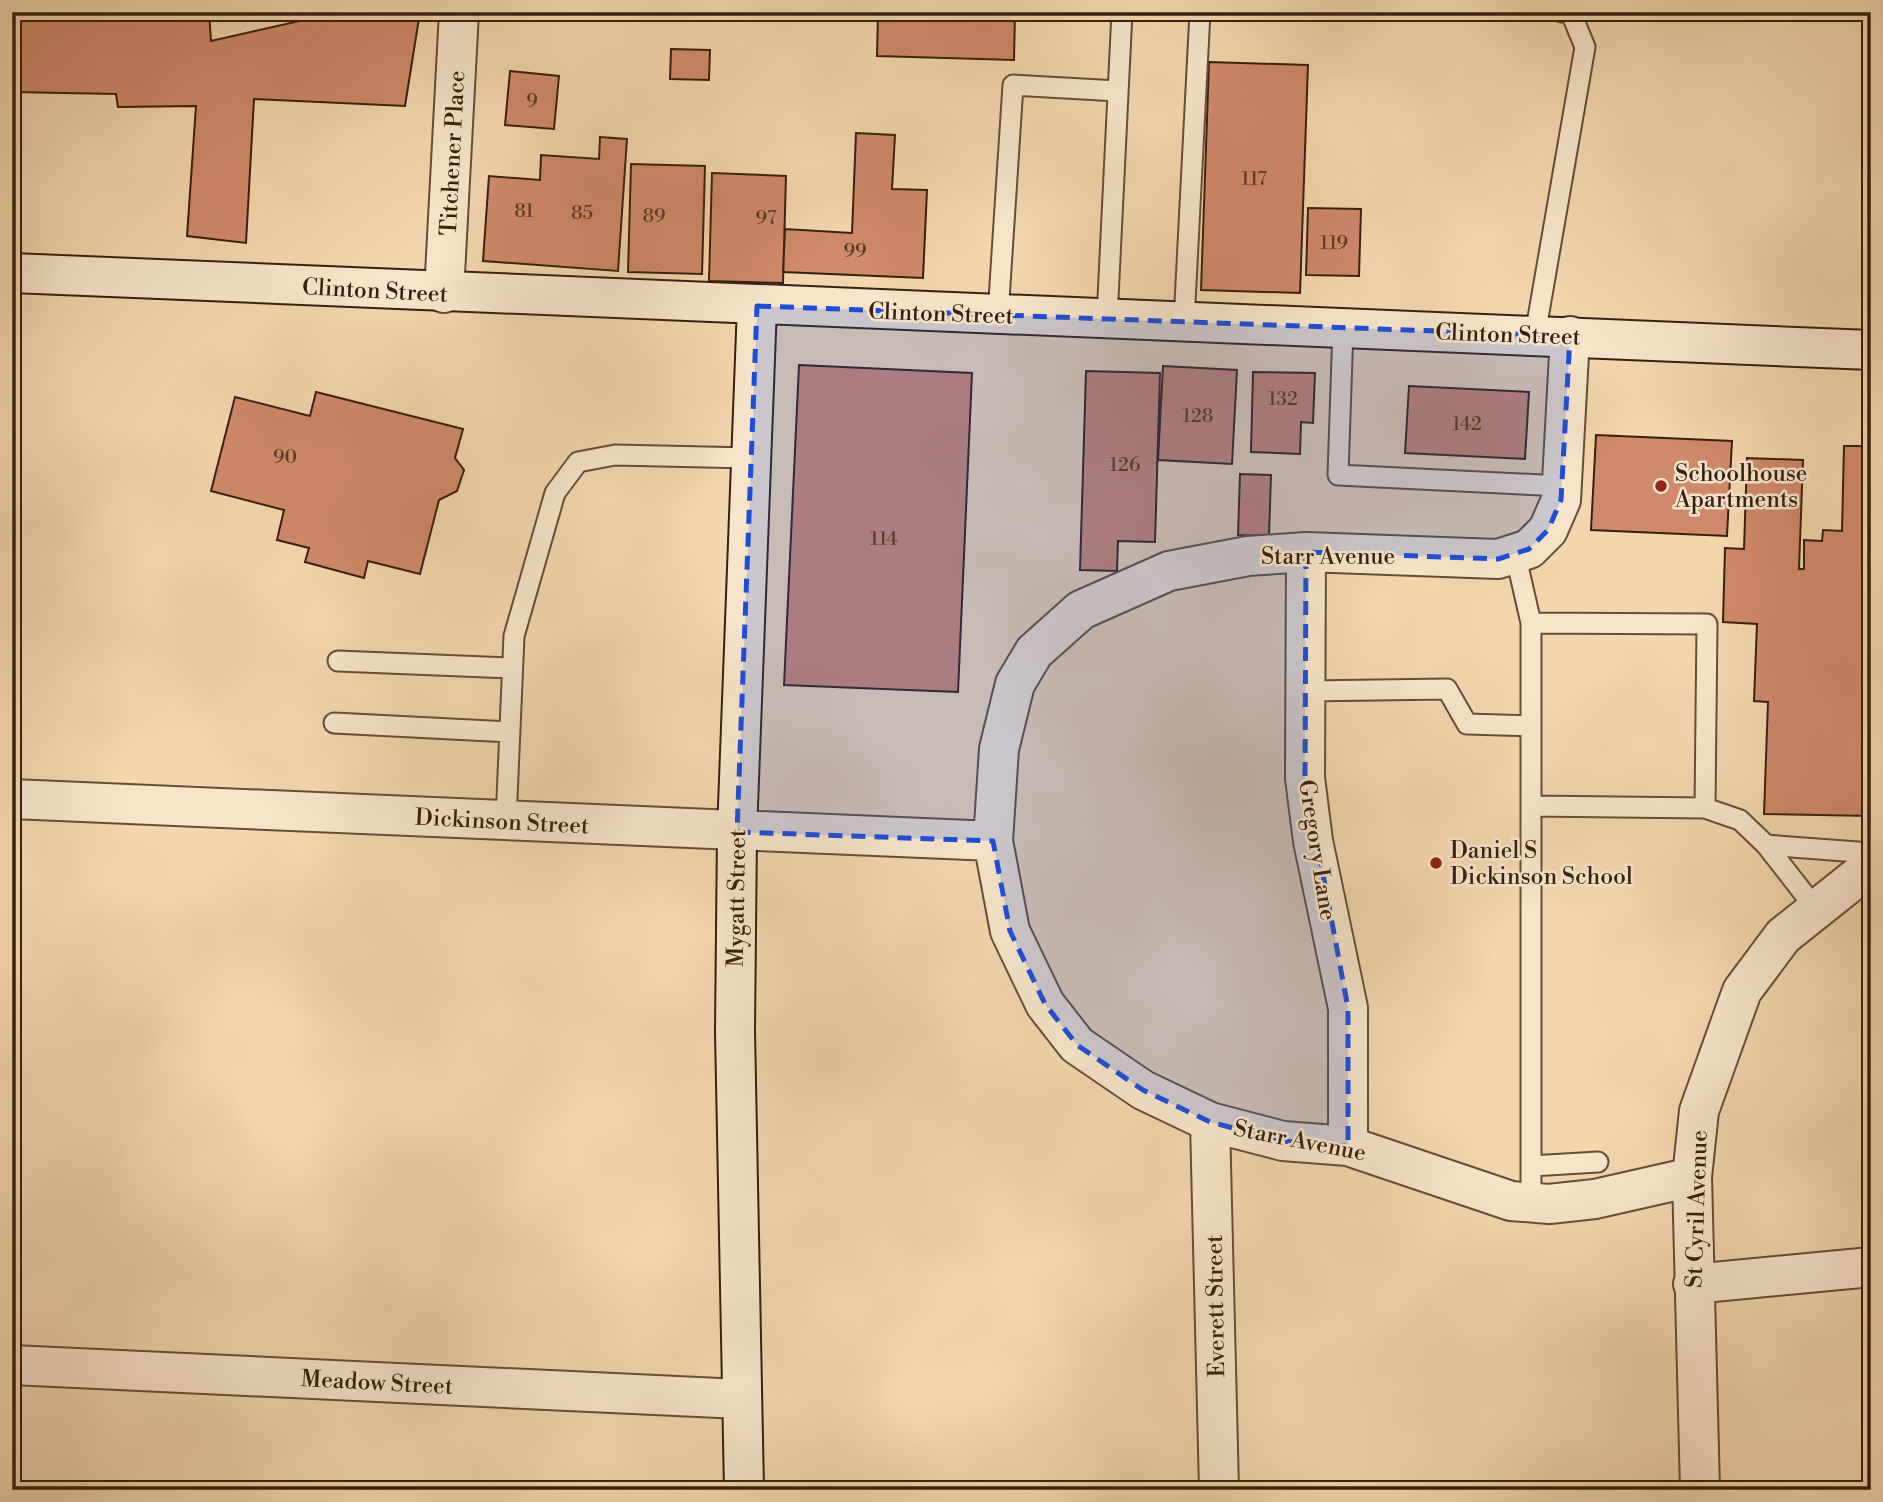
<svg xmlns="http://www.w3.org/2000/svg" width="1883" height="1502" viewBox="0 0 1883 1502" font-family="'Libre Bodoni',serif">
<style>
.building{fill:#cf896b;stroke:#36200f;stroke-width:2}
.lines{fill:none;stroke-linecap:round;stroke-linejoin:round}
.lane-casing{stroke:#654e37;stroke-width:23}
.street-casing{stroke:#654e37;stroke-width:42}
.secondary-casing{stroke:#36200f;stroke-width:42}
.lane{stroke:#f7e4ca;stroke-width:19}
.street{stroke:#f7e4ca;stroke-width:38}
.secondary{stroke:#f7e4ca;stroke-width:38}
.marked{fill:#1d4ed8;fill-opacity:0.2;stroke:#1d4ed8;stroke-width:5;stroke-dasharray:14 9;stroke-linejoin:round}
.poi-dot{fill:#8f2418;stroke:#f7e4ca;stroke-width:2.5}
.labels{text-anchor:middle;stroke-width:5;stroke-linejoin:round;paint-order:stroke}
.number-label{font-size:19px;fill:#5c3a26}
.street-label{font-size:23px;fill:#36200f;stroke:#f7e4ca}
.poi-label{font-size:23px;fill:#36200f;stroke:#f7e4ca;text-anchor:start}
</style>
<rect width="100%" height="100%" fill="#f3d6ae"/>
<filter id="stains"><feTurbulence type="fractalNoise" baseFrequency=".00286" numOctaves="4"/><feColorMatrix values="0 0 0 0 .2 0 0 0 0 .09 0 0 0 0 .02 0 0 0 .5 -.17"/></filter>
<radialGradient id="worn" r=".72"><stop offset=".6" stop-color="#630" stop-opacity="0"/><stop offset="1" stop-color="#630" stop-opacity=".3"/></radialGradient>
<!-- building -->
<path class="building" d="M12 12H209L211 41 339 12H420L405 106 254 99 246 243 187 236 196 106 118 107 116 94 12 92Z
M878 12H1015L1014 60 877 56Z
M671 49 710 50 709 80 670 79Z
M1209 62 1308 65 1300 293 1201 290Z
M510 71 559 76 554 129 505 125Z
M856 133 895 135 892 189 927 190 923 278 783 272 785 229 852 233Z
M600 137 627 139 618 271 483 261 489 176 540 180 541 155 599 159Z
M631 164 705 166 702 274 628 272Z
M712 173 786 176 783 283 709 281Z
M1308 208 1361 209 1359 276 1306 275Z
M799 365 972 373 958 692 784 685Z
M1163 366 1237 370 1232 464 1158 460Z
M1086 371 1160 373 1155 542 1118 541 1117 571 1080 570Z
M1253 372 1315 373 1313 423 1301 422 1300 454 1251 452Z
M1409 386 1529 392 1525 459 1405 453Z
M316 392 463 429 455 458 464 470 457 491 439 500 420 574 368 561 364 578 305 562 309 548 277 540 284 510 211 491 235 397 310 416Z
M1596 435 1732 441 1727 536 1591 530Z
M1844 446H1871V816L1764 814 1768 702 1754 701 1757 624 1723 622 1725 548 1744 549 1747 458 1803 460 1799 569H1804V540L1822 541 1823 530 1842 531Z
M1240 474 1271 475 1269 536 1238 535Z"/>
<g class="lines">
<!-- lane casing -->
<g class="lane-casing">
<path id="lane" d="M998 315 1013 85 1118 91
M1107 319 1122 12
M1184 322 1200 12
M1343 328 1338 475 1562 486
M1535 335 1585 47 1571 13 1562 12
M1515 553 1531 623 1707 624 1705 808 1740 820 1766 845 1816 909
M338 661 512 668
M1305 691 1447 689 1467 724 1531 726
M334 723 510 732
M1531 806 1705 808
M506 821 514 636 555 493 578 462 615 455 751 458
M1766 845 1871 853
M1531 1166 1598 1162
M1531 1203V623"/>
</g>
<!-- street casing -->
<g class="street-casing">
<path id="street" d="M444 293 459 12
M1570 336 1561 500 1548 530 1529 549 1498 559 1306 552 1248 556 1169 571 1081 610 1034 652 1015 684 999 749 993 841 1010 931 1045 1004 1077 1045 1143 1090 1210 1122 1283 1141 1348 1146 1511 1201 1549 1204 1595 1199 1692 1177
M1306 552 1305 778 1313 841 1348 1008V1146
M12 799 993 841
M1210 1122 1219 1490
M1693 1284 1871 1267
M12 1365 741 1399
M1700 1490 1692 1177 1699 1111 1742 991 1783 936 1871 866"/>
</g>
<!-- secondary casing -->
<g class="secondary-casing">
<path id="secondary" d="M12 273 1871 350
M744 1490 735 1031 737 832 757 306"/>
</g>
<!-- lane -->
<use href="#lane" class="lane"/>
<!-- street -->
<use href="#street" class="street"/>
<!-- secondary -->
<use href="#secondary" class="secondary"/>
</g>
<!-- marked area -->
<path class="marked" d="M757 306 1570 336 1561 500 1548 530 1529 549 1498 559 1306 552 1305 778 1348 1008V1146L1283 1141 1210 1122 1143 1090 1077 1045 1045 1004 1010 931 993 841 737 832Z"/>
<!-- markers -->
<g class="poi-dot">
<circle cx="1661" cy="486" r="7"/>
<circle cx="1436" cy="863" r="7"/>
</g>
<g class="labels">
<!-- number labels -->
<g class="number-label">
<text x="532" y="107">9</text>
<text x="1254" y="185">117</text>
<text x="524" y="217">81</text>
<text x="582" y="219">85</text>
<text x="654" y="222">89</text>
<text x="766" y="224">97</text>
<text x="1334" y="249">119</text>
<text x="855" y="257">99</text>
<text x="1283" y="405">132</text>
<text x="1198" y="422">128</text>
<text x="1467" y="430">142</text>
<text x="285" y="463">90</text>
<text x="1125" y="471">126</text>
<text x="884" y="545">114</text>
</g>
<!-- street labels -->
<g class="street-label">
<text transform="translate(452 153) rotate(-87)" y="8">Titchener Place</text>
<text transform="translate(375 290) rotate(3)" y="8">Clinton Street</text>
<text transform="translate(941 313) rotate(2)" y="8">Clinton Street</text>
<text transform="translate(1508 334) rotate(2)" y="8">Clinton Street</text>
<text x="1328" y="564">Starr Avenue</text>
<text transform="translate(502 821) rotate(3)" y="8">Dickinson Street</text>
<text transform="translate(1318 850) rotate(81)" y="8">Gregory Lane</text>
<text transform="translate(736 898) rotate(-89)" y="8">Mygatt Street</text>
<text transform="translate(1300 1140) rotate(11)" y="8">Starr Avenue</text>
<text transform="translate(1696 1209) rotate(-88)" y="8">St Cyril Avenue</text>
<text transform="translate(1215 1306) rotate(-91)" y="8">Everett Street</text>
<text transform="translate(377 1382) rotate(3)" y="8">Meadow Street</text>
</g>
<!-- poi labels -->
<g class="poi-label">
<text x="1675" y="481">Schoolhouse<tspan x="1675" dy="26">Apartments</tspan></text>
<text x="1450" y="858">Daniel S<tspan x="1450" dy="26">Dickinson School</tspan></text>
</g>
</g>
<!-- margin -->
<rect width="1883" height="1502" fill="none" stroke="#f3d6ae" stroke-width="42"/>
<rect x="14" y="14" width="1855" height="1474" fill="none" stroke="#36200f" stroke-width="3.5"/>
<rect x="21" y="21" width="1841" height="1460" fill="none" stroke="#36200f" stroke-width="2"/>
<rect width="100%" height="100%" filter="url(#stains)"/>
<rect width="100%" height="100%" fill="url(#worn)"/>
</svg>
